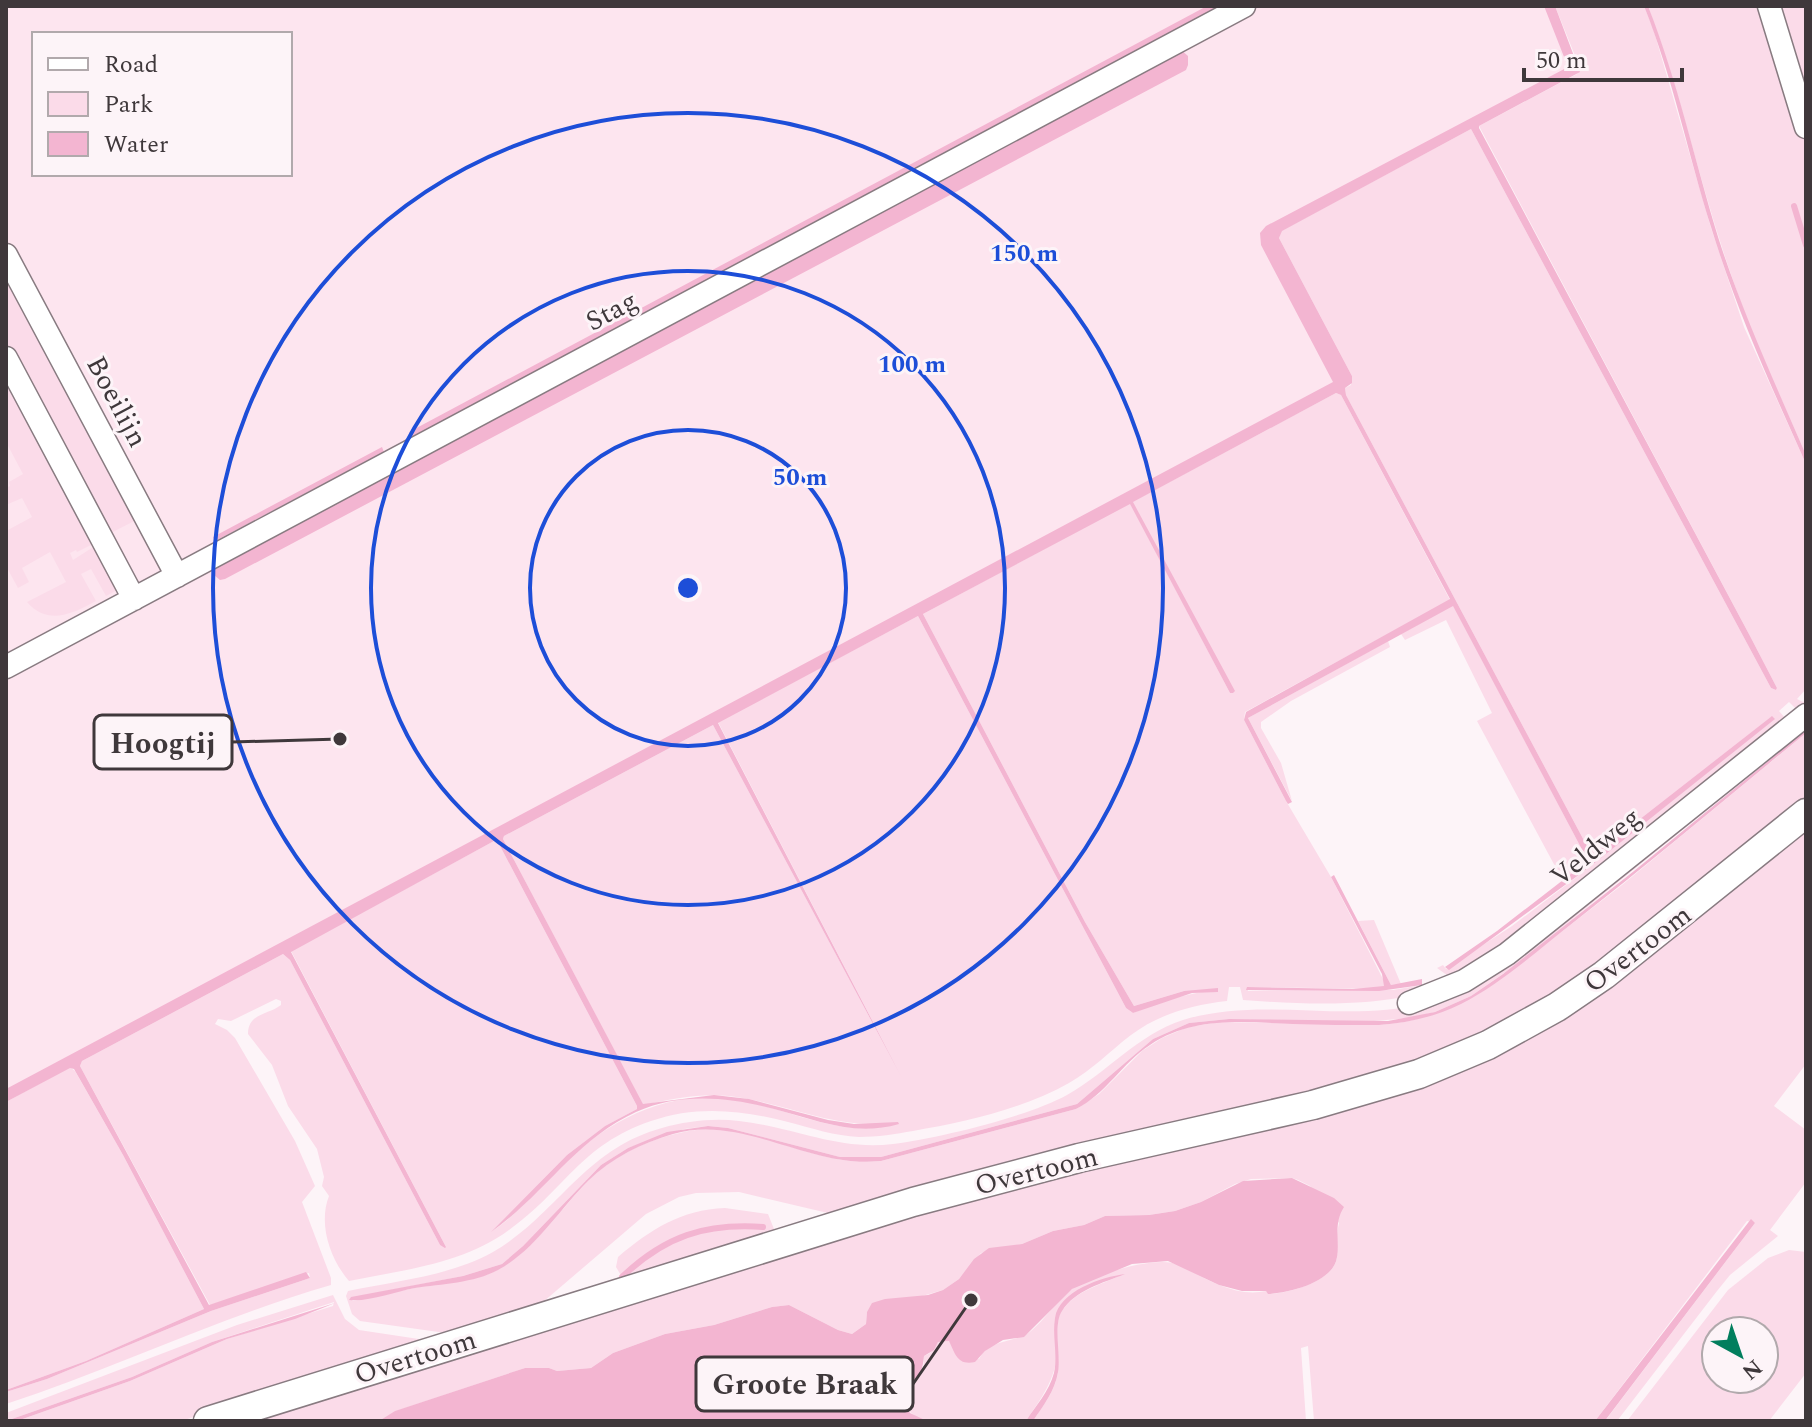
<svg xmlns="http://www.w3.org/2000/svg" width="1812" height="1427" viewBox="0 0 1812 1427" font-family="Spectral,serif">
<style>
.built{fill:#fde5ef;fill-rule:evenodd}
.green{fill:#fbdbe9;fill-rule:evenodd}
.water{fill:#f3b5d1}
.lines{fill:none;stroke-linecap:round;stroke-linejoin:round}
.stream{stroke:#f3b5d1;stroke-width:6}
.minor-casing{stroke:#887b81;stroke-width:25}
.tertiary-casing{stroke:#887b81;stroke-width:31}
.minor{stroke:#fff;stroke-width:22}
.tertiary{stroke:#fff;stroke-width:28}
.ring{fill:none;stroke:#1d4ed8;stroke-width:4}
.labels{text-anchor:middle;stroke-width:6;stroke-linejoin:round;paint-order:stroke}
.street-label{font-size:28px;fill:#3f383b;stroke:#fdf4f8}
.centre{fill:#1d4ed8;stroke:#fdf4f8;stroke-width:4}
.ring-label{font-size:24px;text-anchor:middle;font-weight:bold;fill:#1d4ed8;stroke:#fdf4f8;stroke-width:6;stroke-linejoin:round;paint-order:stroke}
.leader{fill:none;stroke:#3f383b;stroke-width:3}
.callout-dot{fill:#3f383b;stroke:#fdf4f8;stroke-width:3}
.callout{fill:#fdf4f8;stroke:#3f383b;stroke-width:3}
.callout-label{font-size:30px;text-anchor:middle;font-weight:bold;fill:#3f383b}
</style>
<rect width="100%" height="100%" fill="#fdf4f8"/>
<!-- built -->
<path class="built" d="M6 6H1548L1574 69 1268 233 1343 383 6 1096ZM34 34H290V174H34Z"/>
<!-- green -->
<path class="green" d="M1555 6H1644L1653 28 1711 228 1744 327 1806 464V689L1797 699 1803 702 1806 700V709L1797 710 1789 702 1779 711 1786 719 1522 939 1451 978 1437 968 1443 965 1446 969 1512 926 1591 866 1774 719 1771 717 1594 855 1588 848 1346 395 1345 388 1351 385 1352 376 1279 238 1281 231 1471 129 1771 688 1776 690 1777 688 1750 636 1479 126 1577 74 1580 68Z
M1648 6H1764L1806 145V455C1781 397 1753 340 1733 280 1701 190 1682 96 1648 6Z
M1775 6H1806V94L1795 72 1801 69 1782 7 1775 8Z
M6 267 140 518 107 535 6 345Z
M6 372 97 542 77 552 76 550 70 553 73 560 98 544 121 588 106 596 91 569 81 574 96 601C72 614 48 626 27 602L66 582 50 552 22 568 29 582 18 588 6 566V531L32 517 22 498 6 505V488L10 486 9 482 23 474 6 442Z
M1336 393 1341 395 1450 600 1245 712 1244 720 1286 801 1331 877 1385 983 1384 987 1376 989 1247 987 1248 991 1393 990 1422 985 1414 995C1358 1007 1300 1004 1243 1000L1240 987H1229L1227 1001C1192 1005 1159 1014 1131 1035 1110 1051 1092 1070 1069 1083 1023 1109 965 1122 913 1131 896 1134 877 1137 859 1137 835 1136 811 1128 788 1122 743 1110 696 1105 651 1121 580 1145 564 1191 509 1230 462 1264 404 1270 349 1281 330 1259 318 1224 329 1196L322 1186 324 1177 317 1149 288 1106 272 1065 248 1034C248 1013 268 1015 281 1005V1001L276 999 231 1021 218 1019 215 1024 227 1030 235 1038 295 1141 315 1186 302 1202 331 1278V1285C220 1317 116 1368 6 1404V1392L47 1379 211 1311 310 1278 309 1273 210 1305 80 1066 82 1061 283 954 290 960 440 1245 446 1247 291 951 494 841 499 844 637 1106V1109L605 1126 567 1155 492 1231C517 1215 537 1190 558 1169 603 1123 666 1089 732 1099 783 1107 827 1132 880 1128L876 1124C825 1125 780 1102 729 1096 701 1093 671 1099 643 1105L503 839 504 836 713 725 902 1078 718 722 918 616 1126 1008 1133 1013 1165 1000 1201 992 1184 991 1134 1006 1085 922 923 614 1130 503 1230 693 1234 691 1132 502Z
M1453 605 1587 859 1563 881 1477 721 1492 713 1446 620 1405 640 1401 634Z
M1388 641 1390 647 1291 701 1261 722V728L1281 763 1292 801 1248 718Z
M1806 721V730L1517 964 1471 996 1435 1012 1410 1018 1362 1022 1229 1019 1189 1023 1153 1039 1077 1104 881 1157H840L728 1128 708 1126 684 1129 628 1148 601 1165 523 1246 502 1264 463 1276 350 1298 353 1301C377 1296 400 1291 424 1286 449 1282 479 1281 501 1268 536 1247 560 1210 587 1182 612 1156 649 1139 684 1132 750 1117 812 1169 881 1161L1076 1109 1099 1094 1142 1051 1162 1038 1188 1027 1220 1022 1379 1025C1424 1022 1467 1005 1503 977L1622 885 1806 733V800L1633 942 1535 1008 1400 1070 832 1214 739 1192 696 1193 679 1197 646 1214 536 1308 453 1334 360 1321 352 1314 346 1296 348 1291C396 1281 450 1276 493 1252 557 1215 584 1149 662 1128 687 1121 713 1118 739 1121 793 1127 838 1151 893 1144 939 1138 1027 1117 1067 1095 1108 1072 1137 1035 1183 1020 1260 996 1344 1023 1423 1004Z
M1806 826V1064L1774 1106 1806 1130V1182L1770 1230 1778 1236 1730 1275 1717 1291 1617 1421H1605L1755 1223 1747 1221 1595 1421H1314L1308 1346 1301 1348 1306 1421H1033C1042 1407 1053 1394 1057 1377 1061 1359 1053 1322 1062 1310 1077 1290 1101 1285 1121 1275L1078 1291 1055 1319C1054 1330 1057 1340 1057 1351 1056 1380 1041 1398 1026 1421H927C915 1418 894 1404 906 1389 910 1383 917 1382 920 1376 924 1370 924 1363 924 1356L930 1353 938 1342 949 1341 979 1359C991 1337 1015 1344 1031 1331 1045 1319 1055 1303 1069 1291 1088 1276 1157 1254 1179 1265 1205 1278 1235 1298 1266 1291L1269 1294C1289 1293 1336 1281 1337 1256 1338 1244 1336 1235 1339 1223L1310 1186 1298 1180 1292 1178 1251 1179 1235 1184 1201 1202 1175 1211 1149 1215 1105 1216 1084 1225 1053 1231 1022 1244 981 1253 959 1279 943 1290 867 1312 866 1324 852 1334 838 1330 789 1305 772 1307 714 1325 665 1334 613 1353 591 1368 557 1371 549 1368H525L396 1411 379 1421H248L851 1231 1423 1083Z
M1374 920 1401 984 1391 985 1358 921Z
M70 1067 75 1071 123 1155 204 1309 86 1361 6 1390V1102Z
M725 1208 768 1214 774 1229 771 1236 629 1280 622 1277 616 1267 618 1257C651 1229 681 1210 725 1208Z
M1789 1250 1806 1252V1373L1769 1421H1627L1728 1290 1768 1258ZM1716 1331H1764V1379H1716Z
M333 1295 345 1319 359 1330 432 1341 181 1421H17L130 1381 227 1339 333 1306 334 1302 212 1342 132 1377 6 1421V1413L237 1325Z"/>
<!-- water -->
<path class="water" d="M1207 6H1231L412 439 409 432Z
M1544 6H1555L1580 72 1479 126V128L1750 636 1777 688 1776 690 1771 688 1471 129 1282 231 1279 238 1352 376V383L1345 388 1346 395 1588 848 1594 855 1772 716 1775 719 1591 866 1449 970 1445 967 1497 931 1585 863 1587 859 1453 606 1248 718 1292 802 1288 804 1286 801 1244 720 1246 712 1450 599 1341 395 1336 393 1133 502 1235 691 1233 693H1230L1130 504 923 614 1085 922 1134 1006 1184 991 1218 988V992L1192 993 1133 1013 1126 1008 918 616 718 723 902 1078 713 725 504 836 503 839 643 1104 714 1095 749 1099 828 1120 854 1124 898 1122 899 1124C854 1137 817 1120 774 1109 729 1097 680 1092 636 1112 575 1140 544 1195 491 1232L567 1155 605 1126 637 1109V1106L499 844 494 841 291 952 446 1247 445 1248 440 1245 290 960 283 954 82 1061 80 1066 209 1305 306 1272 310 1278 211 1311 47 1379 6 1392V1390L86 1361 204 1309 123 1155 74 1069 70 1068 6 1102V1089L1333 382 1261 245 1260 233 1266 226 1568 67Z
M1644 6H1648C1678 82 1695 162 1719 240 1743 314 1775 383 1806 455V464C1771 386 1736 309 1711 227 1688 154 1673 78 1644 6Z
M1180 49 1188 56V65L1186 70 225 579 220 580 214 575 216 567Z
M382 447 384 452 215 541 213 537Z
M1806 730V733C1729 796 1653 860 1574 922 1538 950 1502 983 1461 1004 1435 1017 1407 1023 1379 1025 1350 1025 1321 1025 1293 1024 1243 1022 1193 1016 1150 1045 1122 1063 1106 1094 1076 1109L881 1161C809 1169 744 1114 673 1134 642 1143 611 1158 588 1181 559 1210 535 1250 498 1270 474 1283 441 1284 415 1288 394 1292 369 1302 349 1300L351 1297 463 1276 502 1264 523 1246 601 1165 628 1148 667 1132 708 1126 728 1128 840 1157H881L1077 1104 1153 1039 1189 1023 1229 1019 1388 1021 1435 1012 1471 996 1503 974 1634 871Z
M1334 875 1391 985 1422 979V985L1379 991 1246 990 1247 987 1353 989 1384 986 1382 974 1331 877Z
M1292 1178 1334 1198 1344 1207C1333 1224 1340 1240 1337 1257 1334 1282 1289 1293 1268 1294L1266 1291H1242L1219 1285 1168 1261 1132 1264 1072 1289 1024 1337 1003 1340 985 1351 975 1362C957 1366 955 1353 949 1341L938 1342 934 1350 924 1356C922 1384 908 1379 902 1397L910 1413 927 1421H379L395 1411 525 1368H549L557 1371 591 1368 613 1353 665 1334 714 1325 772 1307 789 1305 838 1330 852 1334 866 1324 867 1312 872 1303 885 1299 928 1295 943 1290 959 1279 974 1259 989 1248 1022 1244 1053 1231 1084 1225 1105 1216 1149 1215 1175 1211 1201 1202 1243 1181Z
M1751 1219 1755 1223 1607 1418 1605 1421H1595Z
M1125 1274C1103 1283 1075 1290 1062 1311 1053 1324 1061 1355 1058 1372 1055 1391 1043 1406 1033 1421H1026C1036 1405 1049 1392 1054 1373 1058 1354 1052 1337 1055 1318 1059 1291 1102 1277 1125 1274Z
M335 1303 295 1319 227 1339 130 1381 17 1421H6L132 1377 212 1342Z"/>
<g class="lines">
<!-- stream -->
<path class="stream" d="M1794 206 1806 245
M622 1277C665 1236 705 1223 763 1227"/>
<!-- minor casing -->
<g class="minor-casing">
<path id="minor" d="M1769 6 1806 127
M6 255 177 576
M6 358 134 599
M6 667 1244 6
M1409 1003 1464 981 1507 954 1806 715"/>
</g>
<!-- tertiary casing -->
<g class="tertiary-casing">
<path id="tertiary" d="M208 1421 913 1202 1079 1158 1313 1105 1419 1074 1488 1045 1557 1007 1604 975 1806 813"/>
</g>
<!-- minor -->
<use href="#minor" class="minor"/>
<!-- tertiary -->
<use href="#tertiary" class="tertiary"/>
</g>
<!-- distance rings -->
<g class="ring">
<circle cx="688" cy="588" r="158"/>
<circle cx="688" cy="588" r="317"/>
<circle cx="688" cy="588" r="475"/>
</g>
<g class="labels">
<!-- street labels -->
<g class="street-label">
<text transform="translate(611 310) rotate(-28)" y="10">Stag</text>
<text transform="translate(118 401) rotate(62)" y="10">Boeilijn</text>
<text transform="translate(1595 846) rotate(-39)" y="10">Veldweg</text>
<text transform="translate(1637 948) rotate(-37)" y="10">Overtoom</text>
<text transform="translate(1036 1170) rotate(-14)" y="10">Overtoom</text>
<text transform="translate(415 1356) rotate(-17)" y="10">Overtoom</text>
</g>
</g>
<circle cx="688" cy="588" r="12" class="centre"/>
<g class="ring-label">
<text x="1024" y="261">150 m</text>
<text x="912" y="372">100 m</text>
<text x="800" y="485">50 m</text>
</g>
<!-- callouts -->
<path class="leader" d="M340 739L232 742M971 1300L913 1384"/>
<g class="callout-dot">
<circle cx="340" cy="739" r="8"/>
<circle cx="971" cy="1300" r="8"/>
</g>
<g class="callout">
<rect x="94" y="715" width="138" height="54" rx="8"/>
<rect x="696" y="1357" width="217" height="54" rx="8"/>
</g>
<g class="callout-label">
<text x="163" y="753">Hoogtij</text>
<text x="805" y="1394">Groote Braak</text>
</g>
<!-- border -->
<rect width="1812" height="1427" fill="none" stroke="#3f383b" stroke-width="16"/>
<!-- legend -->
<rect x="32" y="32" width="260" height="144" fill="#fdf4f8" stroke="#b1a9ac" stroke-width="2"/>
<rect x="48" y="58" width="40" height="12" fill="#ffffff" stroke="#b1a9ac" stroke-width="2"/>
<text x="104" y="72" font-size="24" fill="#3f383b">Road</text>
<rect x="48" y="92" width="40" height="24" fill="#fbdbe9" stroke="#b1a9ac" stroke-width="2"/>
<text x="104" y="112" font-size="24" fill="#3f383b">Park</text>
<rect x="48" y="132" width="40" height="24" fill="#f3b5d1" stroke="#b1a9ac" stroke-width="2"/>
<text x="104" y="152" font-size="24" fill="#3f383b">Water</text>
<!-- north arrow -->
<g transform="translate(1740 1355) rotate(140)"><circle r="38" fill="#fdf4f8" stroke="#b1a9ac" stroke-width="2"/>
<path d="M0-6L14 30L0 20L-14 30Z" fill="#027e5d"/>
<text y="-12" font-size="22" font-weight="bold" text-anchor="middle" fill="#3f383b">N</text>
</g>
<!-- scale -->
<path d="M1524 68v12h158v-12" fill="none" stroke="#3f383b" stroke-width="4"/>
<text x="1536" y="68" font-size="24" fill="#3f383b" stroke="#fdf4f8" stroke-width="6" paint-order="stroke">50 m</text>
</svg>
